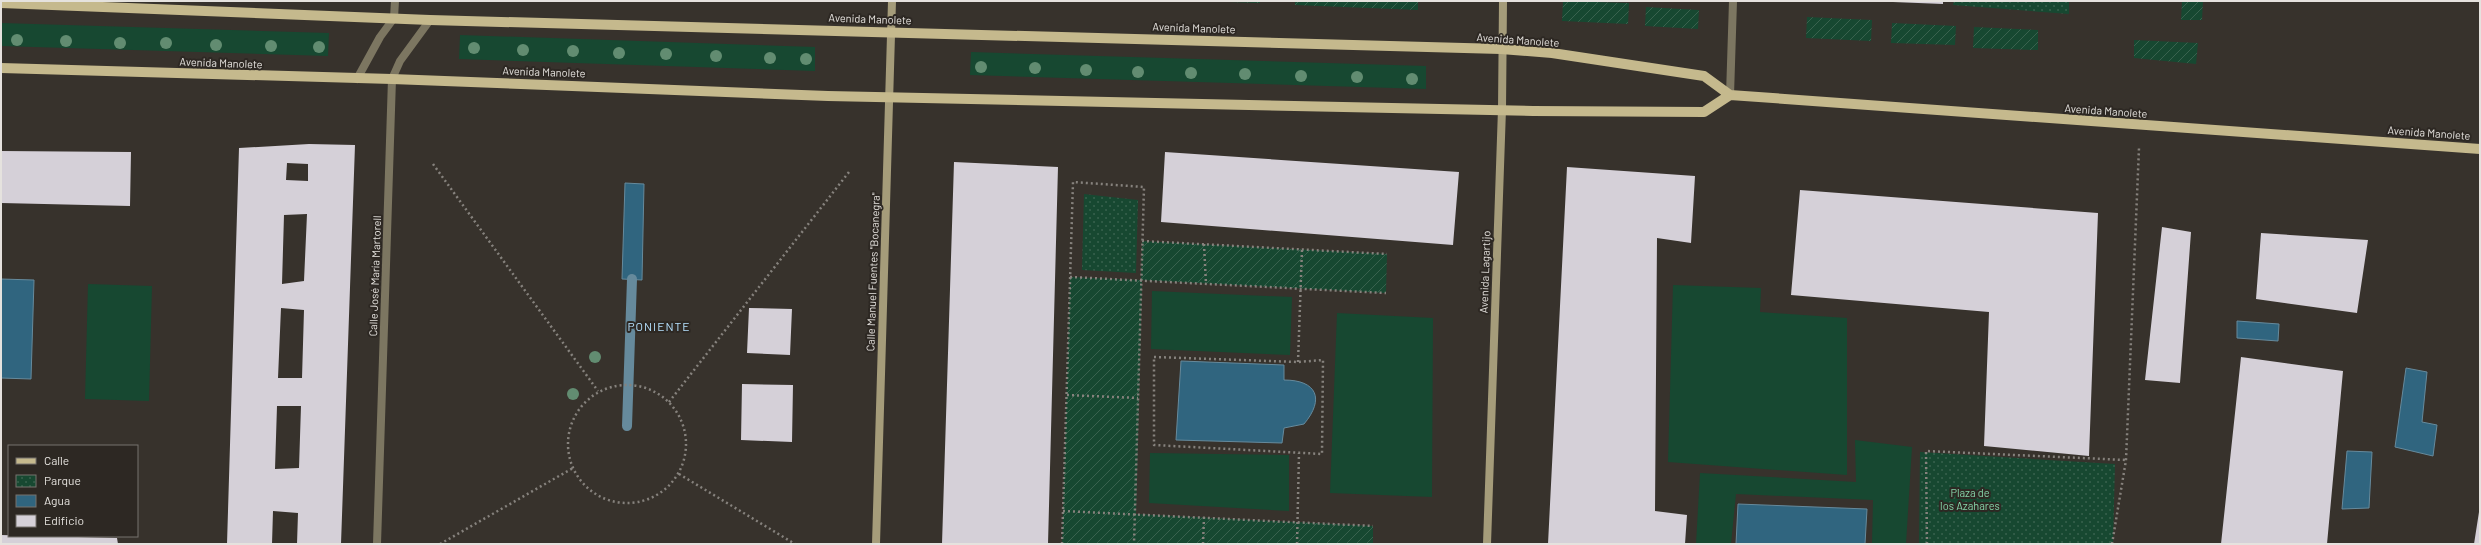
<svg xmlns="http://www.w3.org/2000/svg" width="2481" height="545" viewBox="0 0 2481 545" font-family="Barlow,sans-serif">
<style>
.grass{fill:#174831}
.park{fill:url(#park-dots)}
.garden{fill:url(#garden-furrows)}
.water{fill:#30657f;stroke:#668a9c}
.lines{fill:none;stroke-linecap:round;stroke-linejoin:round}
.stream{stroke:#668a9c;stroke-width:10}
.building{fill:#d5d0d8;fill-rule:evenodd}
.path{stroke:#86827d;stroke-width:2.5;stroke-dasharray:2 3;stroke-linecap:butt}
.street{stroke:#7c7661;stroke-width:8}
.secondary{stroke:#a59c7a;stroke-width:8}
.primary{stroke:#c5b98d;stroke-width:10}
.tree{fill:#628c71}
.labels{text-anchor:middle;stroke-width:4;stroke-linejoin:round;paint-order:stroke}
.street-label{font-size:11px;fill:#e5e2de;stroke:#2d2823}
.park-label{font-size:11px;fill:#86d5aa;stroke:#2d2823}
.neighbourhood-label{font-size:12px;letter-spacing:1px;fill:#b5e0fd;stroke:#2d2823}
</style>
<defs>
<pattern id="park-dots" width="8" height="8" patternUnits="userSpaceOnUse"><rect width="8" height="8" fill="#174831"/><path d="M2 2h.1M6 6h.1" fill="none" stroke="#39624e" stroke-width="1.8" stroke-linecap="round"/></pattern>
<pattern id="garden-furrows" width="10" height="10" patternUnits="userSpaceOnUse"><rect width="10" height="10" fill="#174831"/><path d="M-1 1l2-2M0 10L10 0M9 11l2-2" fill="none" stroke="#39624e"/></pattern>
</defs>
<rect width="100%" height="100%" fill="#37322c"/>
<!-- grass -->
<path class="grass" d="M1 23 329 33 328 56 1 46Z
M460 35 815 47V71L459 59Z
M971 52 1426 66V89L970 75Z
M88 284 152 286 149 401 85 399Z
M1673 285 1761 288 1760 312 1847 318V475L1668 462Z
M1152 291 1292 297 1290 355 1151 349Z
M1337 313 1433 318 1432 497 1330 493Z
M1855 440 1912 447 1906 544H1872L1873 500 1736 494 1731 544H1696L1700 473 1856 482Z
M1150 453 1289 455V511L1149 503Z"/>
<!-- park -->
<path class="park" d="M1954 1H2069V14L1953 5Z
M1084 194 1138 200 1136 273 1082 270Z
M1920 452 2115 464 2113 544H1919Z"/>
<!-- garden -->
<path class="garden" d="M1200 1H1260V3Z
M1295 1H1418V10L1295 5Z
M1563 1 1629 3 1628 24 1562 21Z
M2182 1H2203L2202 20H2181Z
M1646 7 1699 10 1698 29 1645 26Z
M1807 17 1872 20 1871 41 1806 38Z
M1892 23 1956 26 1955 45 1891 43Z
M1974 27 2038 30V50L1973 48Z
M2134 40 2198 43 2196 64 2134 58Z
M1142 241 1387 254 1386 293 1142 280 1136 514 1373 526V544H1062L1070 277 1141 280Z"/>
<!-- water -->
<path class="water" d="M625 183 644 184 642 280 622 279Z
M1 279 34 280 31 379 1 378Z
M2237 321 2279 324 2278 341 2237 338Z
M1181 361 1284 365V380C1317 380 1325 399 1304 424L1284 428 1282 443 1176 440Z
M2406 368 2427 372 2422 422 2437 425 2433 456 2395 447Z
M2347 451 2372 452 2369 508 2342 509Z
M1738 504 1867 509 1865 544H1736Z"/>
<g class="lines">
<!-- stream -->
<path class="stream" d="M627 426 632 279"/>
</g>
<!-- building -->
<path class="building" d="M1893 1H1943V4L1893 2Z
M309 144 355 145 341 544H297L298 513 273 511 272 544H227L239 148ZM287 163 308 164V181L286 180ZM307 214 304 281 282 284 284 215ZM281 308 304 310 302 378H278ZM277 406H301L299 468 275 469Z
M1 151 131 152 130 206 1 203Z
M1165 152 1459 172 1453 245 1161 222Z
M954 162 1058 167 1048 544H942Z
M1567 167 1695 176 1691 243 1657 238 1655 511 1687 515 1685 544H1548Z
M1800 190 2098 213 2089 456 1984 446 1989 312 1791 295Z
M2162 227 2191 232 2180 383 2145 380Z
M2261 233 2368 240 2357 313 2256 299Z
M749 308 792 309 790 355 747 353Z
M2241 357 2343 371 2327 544H2221Z
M742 384 793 385 792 442 741 440Z
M2479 512 2480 544H2474Z
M1 535 117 538 118 544H1Z"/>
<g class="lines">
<!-- path -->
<path class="path" d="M433 164 598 391
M1142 241 1387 254
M1204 244 1206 284
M1070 277 1386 293
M1154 357 1298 362 1323 360 1322 454 1154 445Z
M1298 362 1302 249
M568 444a59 59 0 1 1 118 0a59 59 0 1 1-118 0Z
M1067 395 1138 398
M669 402 849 172
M679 474 795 544
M1063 511 1373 526
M440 544 573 468
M1062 544 1073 182 1144 187 1134 544
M1203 544 1204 517
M1297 544 1299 453
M1927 544 1926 451 2126 460
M2112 544 2126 460 2139 148"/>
<!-- street -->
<path class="street" d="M357 79 380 37 394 18 395 1
M1730 95 1733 1
M377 544 392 79 400 61 430 20"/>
<!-- secondary -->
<path class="secondary" d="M876 544 892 1
M1487 544 1502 109 1503 1"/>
<!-- primary -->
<path class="primary" d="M1 3 430 20 1501 49 1552 53 1704 76 1730 95 2480 149
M1 68 392 79 828 96 1533 111 1704 112 1730 95"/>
</g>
<!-- trees -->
<g class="tree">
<circle cx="17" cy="40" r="6"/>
<circle cx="66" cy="41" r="6"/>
<circle cx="120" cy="43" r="6"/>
<circle cx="166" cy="43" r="6"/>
<circle cx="216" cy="45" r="6"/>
<circle cx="271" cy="46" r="6"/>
<circle cx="319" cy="47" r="6"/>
<circle cx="474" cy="48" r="6"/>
<circle cx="523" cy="50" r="6"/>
<circle cx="573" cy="51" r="6"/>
<circle cx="619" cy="53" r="6"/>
<circle cx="666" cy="54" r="6"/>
<circle cx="716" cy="56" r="6"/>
<circle cx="770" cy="58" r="6"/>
<circle cx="806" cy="59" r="6"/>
<circle cx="981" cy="67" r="6"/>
<circle cx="1035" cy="68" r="6"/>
<circle cx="1086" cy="70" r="6"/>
<circle cx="1138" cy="72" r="6"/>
<circle cx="1191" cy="73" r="6"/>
<circle cx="1245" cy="74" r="6"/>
<circle cx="1301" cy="76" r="6"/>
<circle cx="1357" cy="77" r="6"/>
<circle cx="1412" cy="79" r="6"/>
<circle cx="595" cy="357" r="6"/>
<circle cx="573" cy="394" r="6"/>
</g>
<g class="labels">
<!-- street labels -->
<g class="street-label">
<text transform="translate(870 19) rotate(2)" y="4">Avenida Manolete</text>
<text transform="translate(1194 28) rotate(2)" y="4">Avenida Manolete</text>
<text transform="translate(1518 40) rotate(4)" y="4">Avenida Manolete</text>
<text transform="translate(221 63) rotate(2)" y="4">Avenida Manolete</text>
<text transform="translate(544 72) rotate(2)" y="4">Avenida Manolete</text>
<text transform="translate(2106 111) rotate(4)" y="4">Avenida Manolete</text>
<text transform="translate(2429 133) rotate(4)" y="4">Avenida Manolete</text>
<text transform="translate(873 272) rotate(-88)" y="4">Calle Manuel Fuentes "Bocanegra"</text>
<text transform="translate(1485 272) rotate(-88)" y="4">Avenida Lagartijo</text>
<text transform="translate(375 276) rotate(-88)" y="4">Calle José María Martorell</text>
</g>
<!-- park labels -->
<g class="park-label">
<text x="1970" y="497">Plaza de<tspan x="1970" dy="13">los Azahares</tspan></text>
</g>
<!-- neighbourhood labels -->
<g class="neighbourhood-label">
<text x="659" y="331">PONIENTE</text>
</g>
</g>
<!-- border -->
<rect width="2481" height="545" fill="none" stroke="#e5e2de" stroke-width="4"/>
<!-- legend -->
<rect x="8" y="445" width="130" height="92" fill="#2d2823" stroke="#77726e"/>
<rect x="16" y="458" width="20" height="6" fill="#c5b98d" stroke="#77726e"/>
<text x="44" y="465" font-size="12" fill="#e5e2de">Calle</text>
<rect x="16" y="475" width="20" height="12" fill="url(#park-dots)" stroke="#77726e"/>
<text x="44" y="485" font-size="12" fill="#e5e2de">Parque</text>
<rect x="16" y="495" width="20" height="12" fill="#30657f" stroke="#77726e"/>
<text x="44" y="505" font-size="12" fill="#e5e2de">Agua</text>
<rect x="16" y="515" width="20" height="12" fill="#d5d0d8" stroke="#77726e"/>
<text x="44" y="525" font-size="12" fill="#e5e2de">Edificio</text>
</svg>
